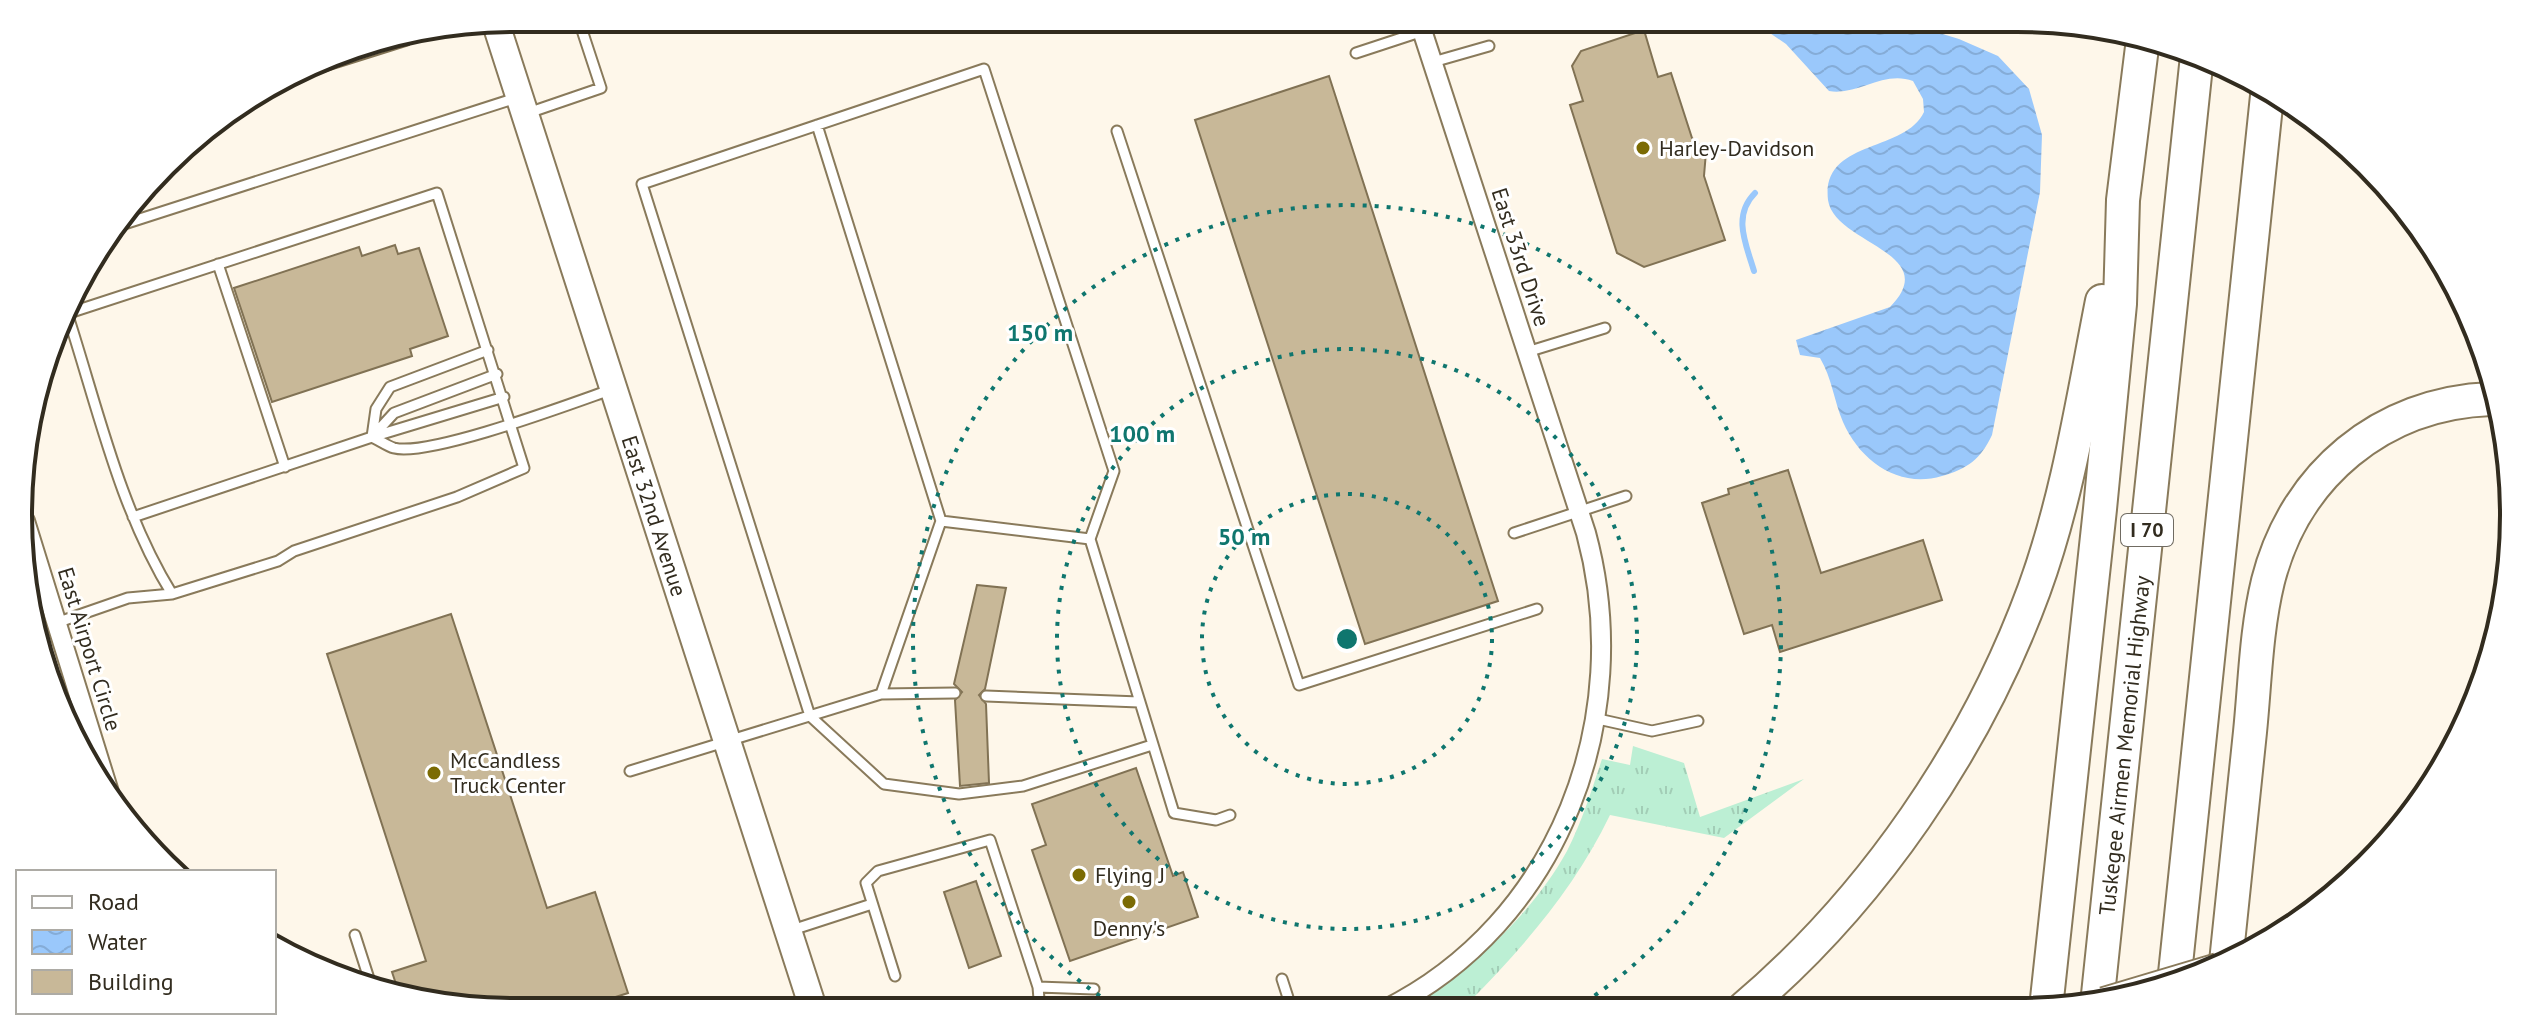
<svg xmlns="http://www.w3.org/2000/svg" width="2532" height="1030" viewBox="0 0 2532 1030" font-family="'PT Sans',sans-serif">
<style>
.grass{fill:url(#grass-tufts)}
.water{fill:url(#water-waves)}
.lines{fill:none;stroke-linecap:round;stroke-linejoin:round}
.stream{stroke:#9ac8fb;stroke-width:6}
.building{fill:#c8b898;stroke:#817254;stroke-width:2}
.lane-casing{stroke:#897a5b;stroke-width:13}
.street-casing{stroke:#897a5b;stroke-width:22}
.secondary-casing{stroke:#897a5b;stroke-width:30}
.highway-casing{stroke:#897a5b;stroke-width:36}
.lane{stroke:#fff;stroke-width:9}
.street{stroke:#fff;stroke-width:18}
.secondary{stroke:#fff;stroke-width:26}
.highway{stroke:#fff;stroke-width:32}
.primary-bridge-casing{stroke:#897a5b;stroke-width:32;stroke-linecap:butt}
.primary-bridge{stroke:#fff;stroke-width:28}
.ring{fill:none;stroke:#0f766e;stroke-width:4;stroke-dasharray:4 8}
.poi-dot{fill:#7b6b04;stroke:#fff;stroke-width:3}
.labels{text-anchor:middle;stroke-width:6;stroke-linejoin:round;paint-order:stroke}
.shield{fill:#fff;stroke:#706b62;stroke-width:2}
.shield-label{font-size:20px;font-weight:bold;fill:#322c1f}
.poi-label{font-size:22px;fill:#322c1f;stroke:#fff;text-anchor:start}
.street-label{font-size:22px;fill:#322c1f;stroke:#fff}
.rim{fill:none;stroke:#322c1f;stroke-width:4}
.centre{fill:#0f766e;stroke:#fff;stroke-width:4}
.ring-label{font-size:24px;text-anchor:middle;font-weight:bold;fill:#0f766e;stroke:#fff;stroke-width:6;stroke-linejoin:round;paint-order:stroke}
</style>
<defs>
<pattern id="grass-tufts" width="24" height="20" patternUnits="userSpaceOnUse" patternTransform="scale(2)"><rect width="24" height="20" fill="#bcefd4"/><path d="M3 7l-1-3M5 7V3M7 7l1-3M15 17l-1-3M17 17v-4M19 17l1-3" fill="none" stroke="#a2cdb6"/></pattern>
<pattern id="water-waves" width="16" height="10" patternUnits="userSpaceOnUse" patternTransform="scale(2)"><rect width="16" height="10" fill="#9ac8fb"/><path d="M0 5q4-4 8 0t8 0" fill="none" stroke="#85acd7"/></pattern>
</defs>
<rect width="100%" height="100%" fill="#fef7ea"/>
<!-- grass -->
<path class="grass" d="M1633 746 1684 763 1700 817 1804 779 1724 838 1610 815C1576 886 1524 947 1468 1003L1458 1009 1408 1010C1470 970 1531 916 1567 851 1582 822 1592 789 1602 759L1630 765Z"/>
<!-- water -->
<path class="water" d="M1748 18H1890L1959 39 1998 56 2029 89 2042 135 2040 192 1992 435C1981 459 1967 469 1942 476 1899 489 1860 461 1843 422 1834 401 1832 378 1820 358L1800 355 1796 340 1890 307C1944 252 1834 244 1828 200 1821 139 1905 153 1924 112L1923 99 1913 81C1883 70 1858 96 1829 91L1786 44Z"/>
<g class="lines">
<!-- stream -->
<path class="stream" d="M1754 271C1746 244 1732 216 1755 193"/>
</g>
<!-- building -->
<path class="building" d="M1644 30 1658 77 1671 73 1692 138 1706 152 1704 176 1725 240 1644 267 1617 253 1570 105 1583 101 1572 66 1581 51Z
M407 36 409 45 317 74 314 68 355 45Z
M1329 76 1498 601 1365 644 1195 120Z
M395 245 398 254 419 248 448 336 410 349 412 356 272 402 234 288 359 247 362 256Z
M1788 470 1821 573 1923 540 1942 600 1780 652 1772 625 1744 634 1702 503 1729 494 1728 489Z
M977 585 1006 588 985 689 979 695 986 704 989 783 960 786 955 700 962 692 954 684Z
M451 614 547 908 595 892 628 993 569 1012H515L399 993 392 972 426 961 327 654Z
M1136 768 1173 876 1183 872 1198 917 1070 961 1032 850 1046 845 1032 804Z
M976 881 1001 956 969 968 944 892Z"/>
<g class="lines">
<!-- lane casing -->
<g class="lane-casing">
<path id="lane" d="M1356 53 1423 31
M1433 62 1489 46
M528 113 601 88 578 18
M1117 131 1299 685 1537 609
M118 226 516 98
M218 264 285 467
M68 316C98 409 120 510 172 594
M1527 352 1605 328
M372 437C379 440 387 446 394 448 429 457 570 404 610 390
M372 437 394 413 497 374
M372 437 504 397
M133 517 372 437 376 409 390 387 488 350
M941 521 1090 539 1174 813 1216 820 1230 815
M1514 533 1626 496
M1090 539 1114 471 984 69 642 184 810 716 884 784 959 794 1023 786 1152 745
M56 623 128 598 172 594 278 561 294 551 457 497 524 468 437 193 69 313
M881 694 955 693
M986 696 1139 702
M1598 719 1652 731 1698 721
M630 771 881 694 941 521 817 125
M792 930 872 904
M355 935 372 988
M895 976 866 883 878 871 990 840 1038 987 1040 1011
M1282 979 1292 1010
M1038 987 1094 989"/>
</g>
<!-- street casing -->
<g class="street-casing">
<path id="street" d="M25 521 109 792
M1384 1010C1560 923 1636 717 1586 533L1418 18"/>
</g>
<!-- secondary casing -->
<g class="secondary-casing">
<g id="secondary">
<path id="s1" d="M495 21 814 1011"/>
</g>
</g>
<!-- highway casing -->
<g class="highway-casing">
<g id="highway">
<path d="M2226 962C2234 886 2242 809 2250 732 2255 683 2256 630 2268 581 2295 475 2381 403 2491 399"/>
<path d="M2174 983 2267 96"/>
<path id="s2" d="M2097 1004 2197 56"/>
<path d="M2046 1008 2100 509 2120 304 2123 200 2143 39"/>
<path d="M1743 1009C1872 900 1976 748 2034 590 2068 497 2083 397 2102 301"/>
</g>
</g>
<!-- lane -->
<use href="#lane" class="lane"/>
<!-- street -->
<use href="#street" class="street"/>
<!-- secondary -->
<use href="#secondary" class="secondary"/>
<!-- highway -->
<use href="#highway" class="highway"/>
<!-- primary-bridge casing -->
<g class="primary-bridge-casing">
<path id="primary-bridge" d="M2104 1002 2218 968"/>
</g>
<!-- primary-bridge -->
<use href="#primary-bridge" class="primary-bridge"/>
</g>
<!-- distance rings -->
<g class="ring">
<circle cx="1347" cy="639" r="145"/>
<circle cx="1347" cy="639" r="290"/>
<path d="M1120 1009A434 434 0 1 1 1574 1009"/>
</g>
<!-- markers -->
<g class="poi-dot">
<circle cx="1643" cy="148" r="8"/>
<circle cx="434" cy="773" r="8"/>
<circle cx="1079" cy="875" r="8"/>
<circle cx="1129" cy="902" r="8"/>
</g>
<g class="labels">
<!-- shield labels -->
<rect class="shield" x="2121" y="514" width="52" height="32" rx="6"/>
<g class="shield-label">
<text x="2147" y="537">I 70</text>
</g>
<!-- poi labels -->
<g class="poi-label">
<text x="1659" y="156">Harley-Davidson</text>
<text x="450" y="768">McCandless<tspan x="450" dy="25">Truck Center</tspan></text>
<text x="1095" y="883">Flying J</text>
<text x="1129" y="936" text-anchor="middle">Denny's</text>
</g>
<!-- street labels -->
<g class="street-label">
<text transform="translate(1521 257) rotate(72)" y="8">East 33rd Drive</text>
<text dy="8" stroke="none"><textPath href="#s1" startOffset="520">East 32nd Avenue</textPath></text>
<text transform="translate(90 649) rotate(73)" y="8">East Airport Circle</text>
<text dy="8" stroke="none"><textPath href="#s2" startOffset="260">Tuskegee Airmen Memorial Highway</textPath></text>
</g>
</g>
<!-- crop -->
<path d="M0 0H2532V1030H0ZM515 32H2017A483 483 0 0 1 2500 515V515A483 483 0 0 1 2017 998H515A483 483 0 0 1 32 515V515A483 483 0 0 1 515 32Z" fill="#fff" fill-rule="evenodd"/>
<path class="rim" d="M515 32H2017A483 483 0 0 1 2500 515V515A483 483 0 0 1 2017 998H515A483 483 0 0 1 32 515V515A483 483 0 0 1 515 32Z"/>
<circle cx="1347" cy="639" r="12" class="centre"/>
<g class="ring-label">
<text x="1040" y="341">150 m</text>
<text x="1142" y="442">100 m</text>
<text x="1244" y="545">50 m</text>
</g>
<!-- legend -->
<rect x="16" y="870" width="260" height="144" fill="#ffffff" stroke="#adaba5" stroke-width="2"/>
<rect x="32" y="896" width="40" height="12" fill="#ffffff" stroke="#adaba5" stroke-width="2"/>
<text x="88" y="910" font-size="24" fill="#322c1f">Road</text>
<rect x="32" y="930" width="40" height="24" fill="url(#water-waves)" stroke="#adaba5" stroke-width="2"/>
<text x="88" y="950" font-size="24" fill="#322c1f">Water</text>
<rect x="32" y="970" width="40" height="24" fill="#c8b898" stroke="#adaba5" stroke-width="2"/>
<text x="88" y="990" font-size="24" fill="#322c1f">Building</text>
</svg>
